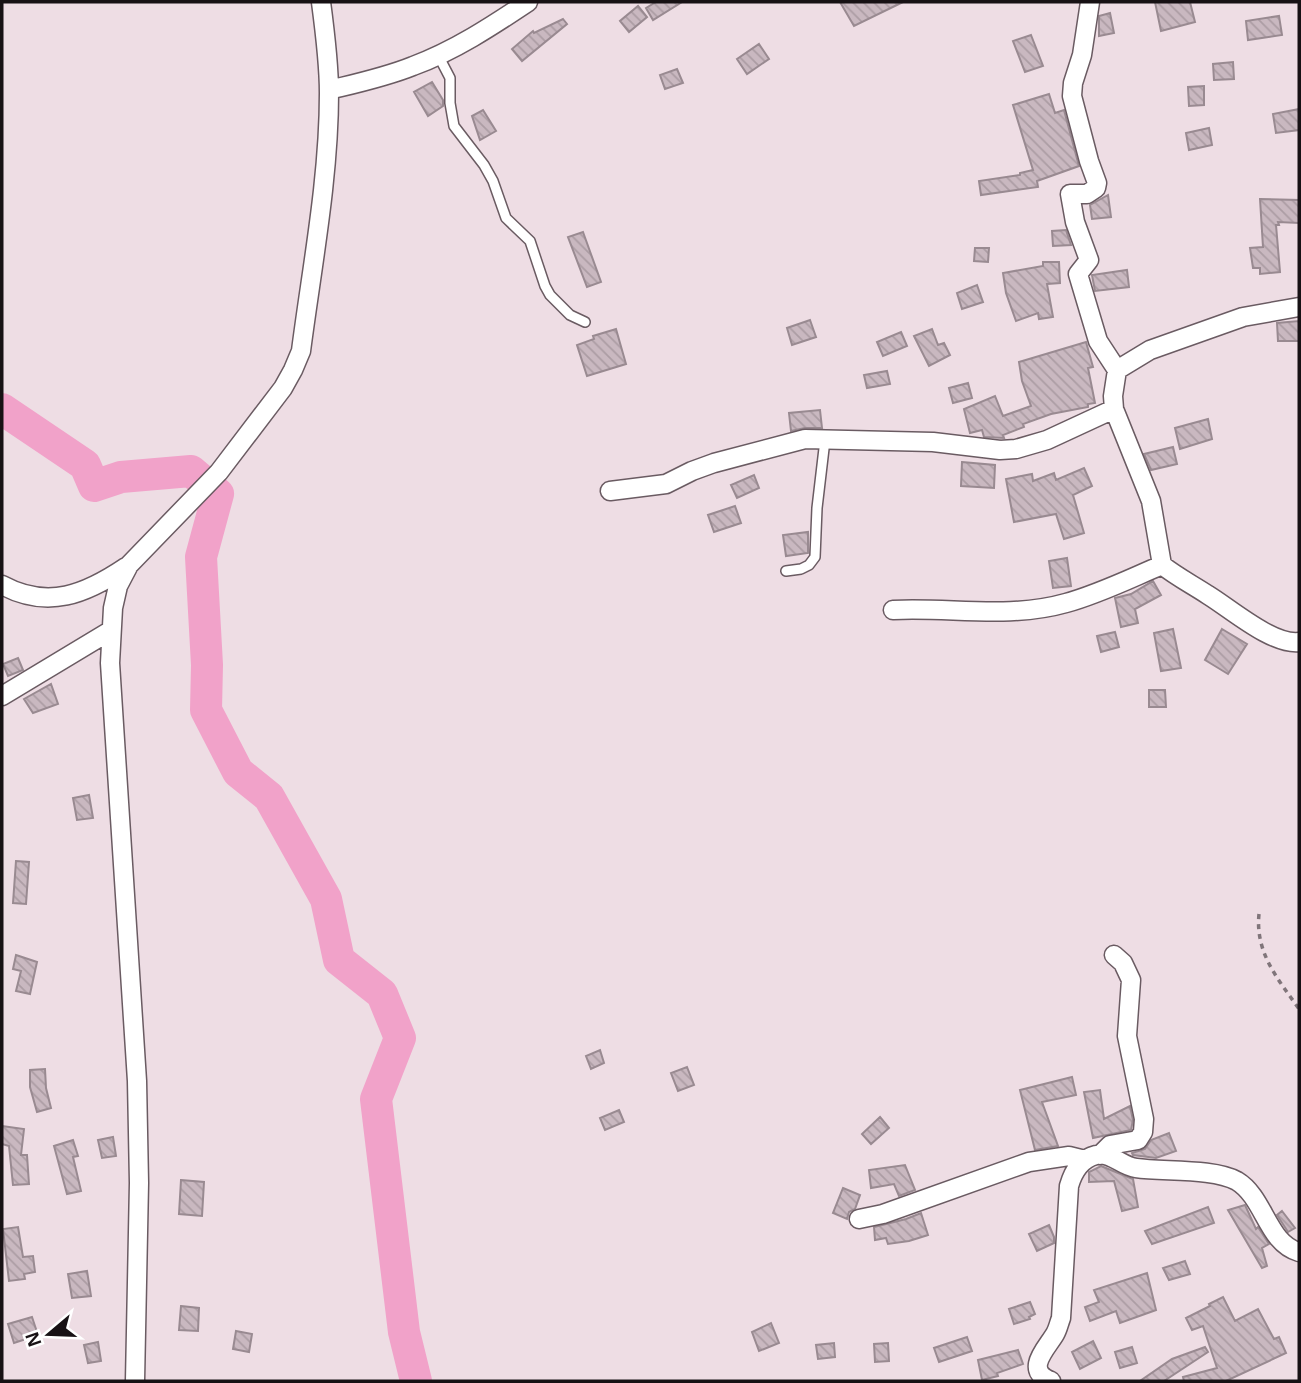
<svg xmlns="http://www.w3.org/2000/svg" width="1301" height="1383" viewBox="0 0 1301 1383" font-family="Helvetica,sans-serif">
<style>
.lines{fill:none;stroke-linecap:round;stroke-linejoin:round}
.river{stroke:#f1a2c9;stroke-width:32}
.building{fill:url(#building-back-hatch);stroke:#998a91;stroke-width:2}
.service-casing{stroke:#6a5b62;stroke-width:12}
.minor-casing{stroke:#6a5b62;stroke-width:21}
.path{stroke:#80757a;stroke-width:3.5;stroke-dasharray:5 5;stroke-linecap:butt}
.service{stroke:#fff;stroke-width:9}
.minor{stroke:#fff;stroke-width:18}
</style>
<defs>
<pattern id="building-back-hatch" width="6" height="6" patternUnits="userSpaceOnUse" patternTransform="scale(1.75)"><rect width="6" height="6" fill="#c9b8c0"/><path d="M-1 5l2 2M0 0l6 6M5-1l2 2" fill="none" stroke="#ac9da4"/></pattern>
</defs>
<rect width="100%" height="100%" fill="#eedde4"/>
<g class="lines">
<!-- river -->
<path class="river" d="M2 409 85 465 94 486 121 477 191 471 218 494 201 557 207 665 206 710 238 772 269 797 326 899 339 960 382 994 400 1038 376 1099 404 1332 416 1381"/>
</g>
<!-- building -->
<path class="building" d="M656 2H682L653 20 646 8Z
M840 2H903L854 26Z
M1155 2H1190L1195 22 1161 31Z
M638 6 647 17 629 32 620 21Z
M1110 13 1114 33 1099 36V16Z
M1279 16 1282 35 1248 40 1246 21Z
M563 19 567 24 522 61 512 49 533 31 534 33Z
M1031 35 1043 66 1025 72 1013 41Z
M759 44 769 59 747 74 737 59Z
M1233 62 1234 79 1214 80 1213 64Z
M677 69 683 83 665 89 660 75Z
M432 82 443 100V106L428 116 414 92Z
M1204 86V105L1189 106 1188 87Z
M1049 94 1055 113 1064 110 1079 166 1037 181 1038 187 981 195 979 181 1020 175V173L1033 170 1013 105Z
M1299 109V130L1276 133 1273 114Z
M483 110 496 131 480 140 472 116Z
M1209 128 1212 145 1189 150 1186 133Z
M1108 195 1111 217 1092 219 1090 205Z
M1260 199 1299 200V223L1278 222 1279 225H1276L1280 272 1260 274V268H1253L1250 248 1263 247Z
M1066 230 1071 245 1053 246 1052 231Z
M583 232 601 282 587 287 568 237Z
M975 248H989L988 262 974 261Z
M1043 262H1059L1060 283 1047 284 1053 317 1039 319 1038 313 1016 321 1006 293 1003 273 1043 266Z
M1127 270 1129 287 1095 291 1092 275Z
M977 285 983 302 962 309 957 293Z
M810 320 816 337 792 345 787 328Z
M1299 321V341H1278L1277 323Z
M616 329 626 364 587 376 577 345 594 339 593 336Z
M932 329 938 345 944 343 950 355 929 366 914 336Z
M901 332 907 346 883 356 877 342Z
M1086 342 1093 367 1088 368 1095 403 1088 404V407L1051 414 1023 424 1024 427 1003 435 1004 438 984 437 982 430 970 433 964 409 995 396 1003 416 1031 406 1022 381 1019 362Z
M887 371 890 384 867 388 864 375Z
M968 383 972 398 953 403 949 388Z
M820 410 822 428H805L791 431 789 413Z
M1208 419 1212 439 1180 449 1175 428Z
M1173 447 1177 464 1151 470 1144 454Z
M962 462 995 465 994 488 961 486Z
M1084 468 1092 486 1073 495 1084 533 1064 539 1056 514 1014 522 1006 479 1032 474 1033 481 1054 473 1056 480Z
M754 475 759 488 737 498 731 485Z
M735 506 741 523 714 532 708 515Z
M808 532V553L786 556 783 535Z
M1067 558 1071 586 1053 588 1049 561Z
M1153 581 1161 595 1135 609 1138 623 1121 627 1115 598 1131 594Z
M1173 629 1181 668 1161 671 1154 633Z
M1222 629 1247 644 1228 674 1205 660Z
M1115 632 1119 647 1101 652 1097 636Z
M18 658 23 670 8 676 3 664Z
M51 684 58 704 33 713 24 699Z
M1149 690H1165L1166 707H1149Z
M89 795 93 818 77 820 73 798Z
M16 861 29 862 26 904 13 903Z
M16 955 37 962 30 994 16 991 21 971 13 969Z
M600 1050 604 1063 591 1069 586 1056Z
M687 1067 694 1085 678 1091 671 1073Z
M45 1069 46 1088 51 1108 37 1112 30 1087V1070Z
M1072 1077 1076 1095 1042 1102 1058 1146 1035 1150 1020 1090Z
M1100 1090 1104 1119 1130 1106 1133 1120 1131 1130 1093 1138 1084 1092Z
M619 1110 624 1122 605 1130 600 1118Z
M880 1117 889 1128 871 1144 862 1134Z
M2 1126 24 1129 21 1155H27L29 1184 13 1185 9 1146 2 1144Z
M1169 1133 1176 1151 1156 1158 1133 1155 1132 1153 1145 1149 1151 1140Z
M113 1137 116 1156 102 1158 98 1140Z
M73 1140 78 1156 73 1157 81 1191 67 1194 54 1146Z
M905 1165 915 1190 899 1196 894 1184 871 1188 869 1170Z
M1101 1166 1133 1179 1138 1207 1122 1211 1114 1181 1089 1182V1172Z
M181 1180 204 1182 202 1216 179 1214Z
M843 1188 860 1195 855 1209 849 1212 847 1219 833 1213Z
M1245 1205 1256 1229 1258 1227 1269 1244 1262 1248 1267 1266 1262 1268 1228 1210Z
M1208 1207 1214 1223 1152 1244 1145 1231Z
M1282 1211 1295 1228 1288 1232 1277 1215Z
M921 1213 928 1235 909 1241 888 1244 886 1238 875 1240 874 1227 906 1219Z
M1049 1225 1054 1237V1243L1037 1251 1029 1234Z
M18 1227 23 1257 33 1256 35 1272 24 1274 25 1279 9 1281 3 1229Z
M1185 1261 1190 1274 1169 1280 1163 1268Z
M87 1271 91 1296 72 1298 68 1274Z
M1147 1273 1156 1310 1120 1323 1116 1311 1090 1321 1085 1307 1099 1302 1094 1290Z
M1223 1297 1235 1321 1258 1309 1274 1339 1279 1337 1286 1353 1226 1381H1184L1183 1377 1217 1368 1203 1326 1192 1330 1186 1318 1210 1306 1209 1304Z
M1030 1302 1035 1314 1029 1317 1030 1319 1014 1324 1009 1309Z
M181 1306 199 1308 198 1331 179 1330Z
M32 1317 38 1335 14 1343 8 1324Z
M771 1323 779 1343 759 1351 752 1332Z
M236 1331 252 1334 249 1352 233 1349Z
M967 1337 972 1351 939 1362 934 1348Z
M1093 1341 1101 1358 1080 1369 1072 1352Z
M98 1342 101 1361 88 1363 84 1345Z
M834 1343 835 1357 818 1359 816 1345Z
M888 1343 889 1361 875 1362 874 1344Z
M1132 1347 1137 1363 1120 1368 1115 1352Z
M1205 1347 1208 1352 1164 1381H1140L1172 1359Z
M1018 1350 1023 1364 997 1373 998 1376 982 1380 978 1360Z"/>
<g class="lines">
<!-- service casing -->
<g class="service-casing">
<path id="service" d="M438 55 450 78V103L454 126 484 165 493 181 506 218 530 241 545 286 550 295 570 315 585 322
M786 571 801 569 809 565 815 557 817 508 825 440"/>
</g>
<!-- minor casing -->
<g class="minor-casing">
<path id="minor" d="M1090 2 1082 55 1073 83 1072 96 1089 161 1097 183 1096 188 1087 194H1070L1075 222 1089 260 1078 274 1098 341 1117 370 1113 396 1114 409 1151 501 1162 565C1177 577 1193 585 1208 595 1231 609 1272 645 1299 642
M329 90C358 83 386 77 413 66 454 51 492 26 528 2
M1117 370 1150 350 1243 317 1299 307
M610 491 666 484 692 471 714 463 805 439 933 442 1000 450 1016 449 1047 440 1114 409
M2 585C48 610 86 594 126 567
M893 610C950 607 1010 619 1066 603 1099 594 1131 578 1162 565
M2 696 110 631
M1100 1155 1110 1145 1138 1140 1143 1132 1144 1119 1127 1036 1131 980 1123 963 1114 955
M859 1219 883 1214 1029 1162 1069 1156 1085 1160
M135 1381 139 1183 137 1081 110 663 113 608 118 586 129 565 219 472 283 388 293 370 301 351C312 266 329 179 329 93 329 63 325 32 321 2
M1051 1381C1023 1370 1047 1348 1055 1334 1058 1329 1059 1323 1061 1318L1069 1186C1073 1172 1080 1159 1096 1155 1112 1152 1121 1166 1136 1168 1163 1172 1214 1168 1237 1181 1265 1198 1267 1243 1299 1252"/>
</g>
<!-- path -->
<path class="path" d="M1259 914C1255 953 1278 979 1299 1009"/>
<!-- service -->
<use href="#service" class="service"/>
<!-- minor -->
<use href="#minor" class="minor"/>
</g>
<!-- border -->
<rect width="1301" height="1383" fill="none" stroke="#171114" stroke-width="7"/>
<!-- north arrow -->
<g transform="translate(49 1334) rotate(251)" stroke="#ffffff" stroke-width="5" paint-order="stroke">
<path d="M0-5L12 26L0 18L-12 26Z" fill="#171114"/>
<text y="-10" font-size="19" font-weight="bold" text-anchor="middle" fill="#171114">N</text>
</g>
</svg>
